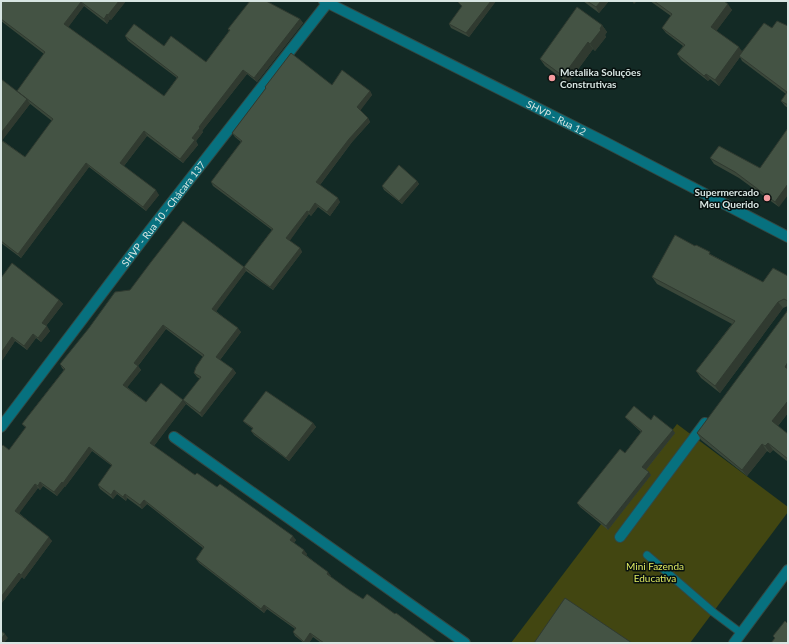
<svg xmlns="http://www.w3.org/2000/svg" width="789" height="644" viewBox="0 0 789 644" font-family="Lato,sans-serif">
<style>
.green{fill:#424611}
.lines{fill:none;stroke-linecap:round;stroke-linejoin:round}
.service-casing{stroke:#334843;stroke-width:9}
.minor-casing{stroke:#334843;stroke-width:12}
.tertiary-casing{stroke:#334843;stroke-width:12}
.service{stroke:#07717f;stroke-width:7}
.minor{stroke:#07717f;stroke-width:10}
.tertiary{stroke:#07717f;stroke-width:10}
.wall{fill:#3a473a;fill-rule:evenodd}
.shaded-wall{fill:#303a30}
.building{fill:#445344;stroke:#303a30}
.poi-dot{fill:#f49b9f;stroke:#07100e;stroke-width:1.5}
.labels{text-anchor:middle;stroke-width:3;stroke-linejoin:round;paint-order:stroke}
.poi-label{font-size:10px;font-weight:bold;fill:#d8e5e2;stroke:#07100e;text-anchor:start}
.street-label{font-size:10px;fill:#d8e5e2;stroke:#07100e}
.park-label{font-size:10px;fill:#e0ea61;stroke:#07100e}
</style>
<rect width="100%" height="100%" fill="#132a25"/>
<!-- green -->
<path class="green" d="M677 424 788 507V512L690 643H511Z"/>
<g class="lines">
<!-- service casing -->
<g class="service-casing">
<path id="service" d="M647 555 713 612 741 633"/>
</g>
<!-- minor casing -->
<g class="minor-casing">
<g id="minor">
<path id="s1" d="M1 427 147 234 329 1"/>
<path d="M174 437 465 643"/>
<path d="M620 537 705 423"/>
</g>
</g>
<!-- tertiary casing -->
<g class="tertiary-casing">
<g id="tertiary">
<path id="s2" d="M324 1 605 142 788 237"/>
<path d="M734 643 788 570"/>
</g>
</g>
<!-- service -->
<use href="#service" class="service"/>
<!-- minor -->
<use href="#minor" class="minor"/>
<!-- tertiary -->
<use href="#tertiary" class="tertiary"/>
</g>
<!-- wall -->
<path class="wall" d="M1 1H126L111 20 110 19 107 24 84 6 68 27 164 96 177 78 128 41 125 36 164 46 206 62 229 31 228 29 300 19 303 23 257 82 247 74 202 131 203 132 196 141 198 145 183 163 147 136 124 166 159 195 146 211 89 167 21 258 1 243V79L17 92 44 54 1 21ZM29 103 52 121 25 157 2 140 30 104Z
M459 1H496L469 37 451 28 449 24 462 7 458 2Z
M583 1H609L599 13Z
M650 1H724L732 10 716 31 742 51 772 28 788 26V108L785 106 781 101 786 94 742 61 740 57 719 86 710 79 708 81 681 60 677 54 683 46 666 33 662 28 671 16Z
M602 25 607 32 605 35 606 37 595 51 593 49 568 83 545 66 540 59Z
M332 85 370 91 372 95 360 110 368 118 370 122 352 142 320 185 340 202 330 216 318 207 311 216 309 214 289 241 300 248 302 252 273 290 246 271 216 311 241 332 220 360 233 369 236 373 202 417 186 404 183 400 200 379 197 377 194 373 203 357 166 329 138 366 141 370 127 387 146 402 186 404 154 446 195 475 217 487 296 540 294 543 307 554 306 555 331 576 330 577 349 590 363 599 395 614 437 643H321L313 637 309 643H304L295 636 293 632 295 629 267 609 264 613 199 563 196 559 204 549 147 504 142 509 127 498 126 501 117 494 113 499 100 489 98 485 112 466 92 451 65 487V486L57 496 43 486 40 490 38 488 19 513 52 541 24 579 22 577 1 604V447L9 450 26 428 22 424 64 370 62 368 60 364 130 290 244 267 272 230 213 186 211 182 241 142 235 137 232 133 266 88 265 87Z
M710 158 760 168 779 207 739 178 714 164Z
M417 181 419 184 402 204 384 190 382 186Z
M695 246 763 282 788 276V306L783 308 720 393 701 378 696 371 732 324 657 284 652 277Z
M1 278 59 300 63 304 46 326 50 331 41 342 36 338 27 350 15 341 1 362Z
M788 413 778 426 788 434V462L773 450 770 453 767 451 747 476 701 440 697 433Z
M625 417 651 420 675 433 646 470 651 475 608 530 580 507 577 503 625 453 641 432 628 420Z
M243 421 313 423 316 427 289 461 254 435 251 431 253 429 246 424Z"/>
<!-- shaded-wall -->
<path class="shaded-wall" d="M119 1H126L111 20 108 15Z
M491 1H496L469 37 466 33Z
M601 1H609L599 13 596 7Z
M632 1H637L634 4Z
M81 2 84 6 67 29 64 24Z
M728 4 732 10 715 33 711 27Z
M107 14 110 19 107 24 104 19Z
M300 19 303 23 257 82 254 78Z
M602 25 607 32 605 35 606 37 595 51 590 44Z
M588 42 593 49 568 83 563 76Z
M739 47 743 53 739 56 740 57 719 86 715 80Z
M243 70 247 74 202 131 203 132 196 141 198 145 183 163 180 159 199 127Z
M706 74 710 79 708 81 704 76Z
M370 91 372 95 360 111 357 107Z
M27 99 30 104 1 142V133Z
M368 118 370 122 352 142 319 186 316 182 349 139Z
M144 131 147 136 123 167 120 163Z
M86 163 89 167 21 258 18 254Z
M417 181 419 184 402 204 399 201Z
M788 184V195L779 207 775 202Z
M156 190 159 195 146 211 143 207Z
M338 198 340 202 330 216 327 212Z
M315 203 318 207 311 216 309 212Z
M307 211 309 214 289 242 286 238Z
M300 248 302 252 273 290 270 287Z
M244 267 246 271 215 313 212 309Z
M59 300 63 304 45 327 42 323Z
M778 302 783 308 720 393 715 386Z
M163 325 166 329 137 367 134 363Z
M47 326 50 331 41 342 38 338Z
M238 328 241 332 219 361 216 357Z
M33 334 36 338 27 350 24 346Z
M12 337 15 341 1 362V353Z
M788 362V372L785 367Z
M138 366 141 370 126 389 123 385Z
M233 369 236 373 202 417 200 413Z
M183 400 186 404 153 447 150 443Z
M788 401V413L776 428 772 421Z
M313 423 316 427 289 461 286 458Z
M673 430 675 433 645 471 642 467Z
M768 443 773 450 770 453 765 446Z
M762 444 767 451 747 476 742 470Z
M89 447 92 451 65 487 63 483Z
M649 472 651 475 608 530 606 526Z
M40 482 43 486 40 490 38 486Z
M62 482 65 486 57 496 54 492Z
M35 484 38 488 18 515 15 511Z
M114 490 117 494 113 499 111 495Z
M125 494 127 498 126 501 123 497Z
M144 500 147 504 142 509 140 505Z
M293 536 296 540 293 544 290 540Z
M49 537 52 541 24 579 21 575Z
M304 550 307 554 305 557 302 553Z
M328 572 331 576 330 578 327 574Z
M19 573 22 577 1 604V597Z
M264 605 267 609 264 613 261 609Z
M310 633 313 637 309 643H305L304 642Z
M5 634 8 638 4 643H1V639Z"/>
<!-- building -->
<path class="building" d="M1 1H119L108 15 107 14 104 19 81 2 64 24 164 96 178 77 125 36 134 24 164 46 171 36 206 62 230 30 228 29 250 1H266L300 19 254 78 243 70 199 127 200 128 192 138 195 140 180 159 144 131 120 163 156 190 143 207 86 163 18 254 1 241V140L25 157 53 119 17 91 45 52 1 19Z
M459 1H491L466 33 449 24 462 6 458 2Z
M587 1H601L596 7Z
M654 1H724L728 4 711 27 739 47 715 80 706 74 704 76 677 54 685 45 662 28 672 14Z
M577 7 602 25 600 29 601 30 590 44 588 42 563 76 540 59Z
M777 21 788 26V105L781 101 787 92 739 56 764 23 772 28Z
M291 53 332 85 342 70 370 91 357 107 368 118 349 139 316 182 338 198 327 212 315 203 309 212 307 211 286 238 300 248 270 287 244 267 273 229 211 182 242 141 232 133 266 88 265 87Z
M1 79 27 99 1 133Z
M788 128V184L775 202 735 172 710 158 719 146 760 168Z
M399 165 417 181 399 201 382 186Z
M183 221 244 267 212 309 238 328 216 357 233 369 200 413 183 400 201 377 194 373 196 367 204 355 163 325 134 363 138 366 123 385 146 402 161 383 183 400 150 443 195 475 197 473 217 487 220 484 293 536 290 540 304 550 302 553 328 572 327 574 349 590 363 599 367 594 395 614 396 613 437 643H324L310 633 304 642 293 632 296 628 264 605 261 609 196 559 204 547 144 500 140 505 125 494 123 497 114 490 111 495 98 485 112 465 89 447 63 483 62 482 54 492 40 482 38 486 35 484 15 511 49 537 21 575 19 573 1 597V447L3 445 9 450 26 427 22 424 65 369 60 364 89 328 115 292 130 290 151 262Z
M675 235 695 246 696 245 710 252 709 254 763 282 773 268 788 276V301L784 299 778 302 715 386 696 371 735 321 652 277Z
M12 263 59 300 42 323 47 326 38 338 33 334 24 346 12 337 1 353V278Z
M788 310V362L785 367 788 369V401L772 421 788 434V459L768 443 765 446 762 444 742 470 697 433Z
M266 391 313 423 286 458 251 431 253 428 243 421Z
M634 406 651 420 654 415 673 430 642 467 649 472 606 526 577 503 620 449 625 453 642 431 625 417Z
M565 598 632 643H534Z
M785 621 788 624V643H771L775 638 773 636Z
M1 631 5 634 1 639Z"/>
<!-- markers -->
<g class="poi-dot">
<circle cx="552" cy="78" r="4"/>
<circle cx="767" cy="198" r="4"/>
</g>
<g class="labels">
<!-- poi labels -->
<g class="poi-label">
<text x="560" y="76">Metalika Soluções<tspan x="560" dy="12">Construtivas</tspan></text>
<text x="759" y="196" text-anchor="end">Supermercado<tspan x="759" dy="12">Meu Querido</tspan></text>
</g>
<!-- street labels -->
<g class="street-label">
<text dy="4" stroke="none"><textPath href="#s2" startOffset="260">SHVP - Rua 12</textPath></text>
<text dy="4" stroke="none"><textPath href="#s1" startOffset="268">SHVP - Rua 10 - Chácara 137</textPath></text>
</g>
<!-- park labels -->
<g class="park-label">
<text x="655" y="570">Mini Fazenda<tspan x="655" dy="12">Educativa</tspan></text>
</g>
</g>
<!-- border -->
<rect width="789" height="644" fill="none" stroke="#d8e5e2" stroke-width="4"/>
</svg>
